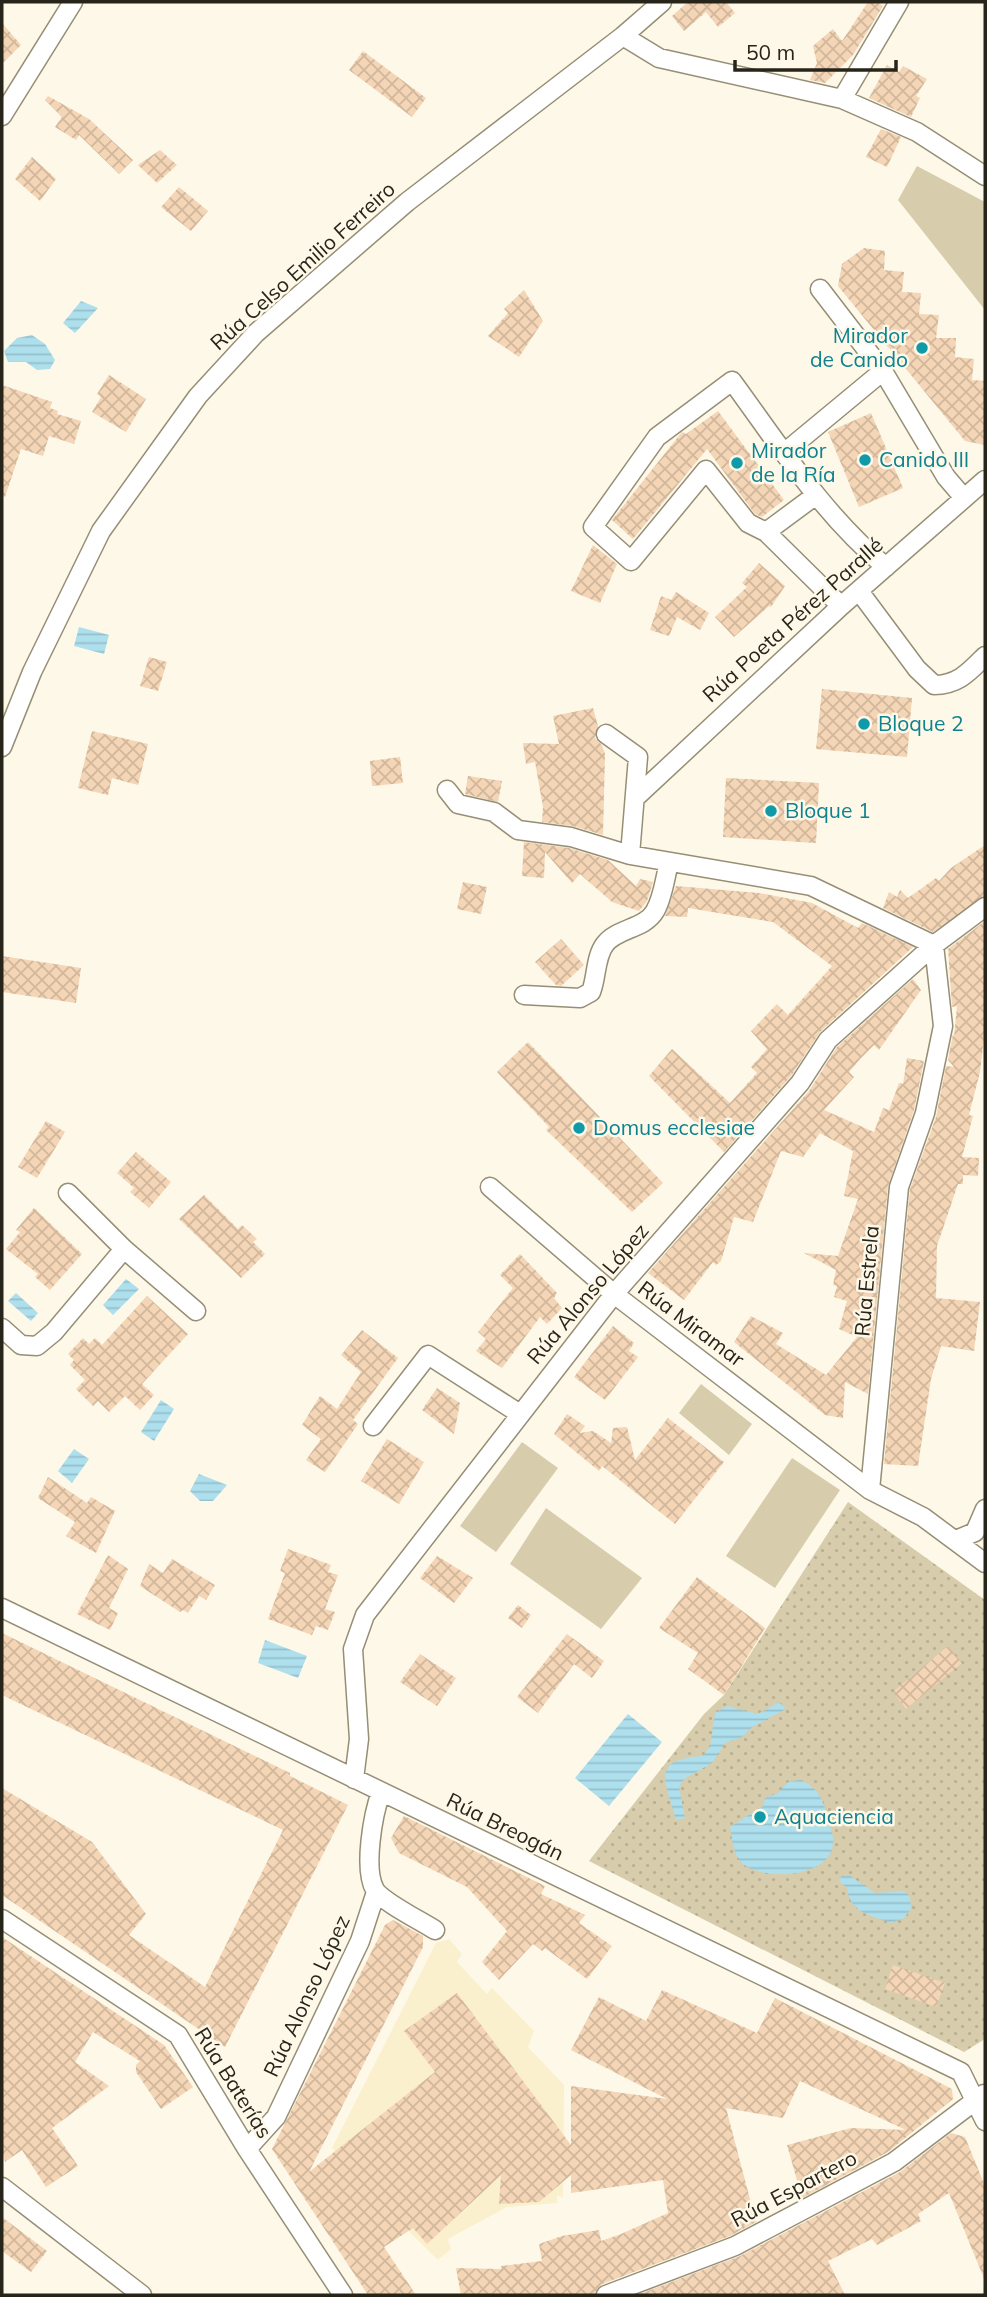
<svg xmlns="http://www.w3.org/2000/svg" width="987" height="2297" viewBox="0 0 987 2297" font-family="Mulish,sans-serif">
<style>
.built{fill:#fbf0cd}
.grass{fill:#d7ccab}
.park{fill:url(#park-dots)}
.water{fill:url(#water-rules)}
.building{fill:url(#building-cross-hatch)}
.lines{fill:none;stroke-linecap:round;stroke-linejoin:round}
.minor-casing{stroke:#968e75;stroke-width:21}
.minor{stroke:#fff;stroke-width:18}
.culture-dot{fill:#0f9aa8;stroke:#fef8e8;stroke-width:2.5}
.labels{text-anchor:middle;stroke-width:5;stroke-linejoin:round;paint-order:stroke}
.street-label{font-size:21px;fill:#27241a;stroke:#fef8e8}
.culture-label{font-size:21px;fill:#0d838f;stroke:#fef8e8;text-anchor:start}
</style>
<defs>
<pattern id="park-dots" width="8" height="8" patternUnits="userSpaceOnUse" patternTransform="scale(1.75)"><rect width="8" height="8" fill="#d7ccab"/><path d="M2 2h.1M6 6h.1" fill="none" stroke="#b9af93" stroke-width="1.8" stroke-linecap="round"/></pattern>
<pattern id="water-rules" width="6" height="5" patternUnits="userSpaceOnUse" patternTransform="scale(1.75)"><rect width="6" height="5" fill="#aedfed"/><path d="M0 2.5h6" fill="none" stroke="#96bfcb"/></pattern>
<pattern id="building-cross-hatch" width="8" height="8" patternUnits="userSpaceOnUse" patternTransform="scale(1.75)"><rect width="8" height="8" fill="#f4d5b6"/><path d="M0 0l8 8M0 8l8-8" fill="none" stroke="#d1b79c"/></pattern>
</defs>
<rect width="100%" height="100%" fill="#fef8e8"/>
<!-- built -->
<path class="built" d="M449 1939 462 1954 457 1962 487 1994 492 1988 534 2031 528 2047 564 2085 563 2197 557 2196V2203L507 2207 448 2239 451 2249 438 2260 375 2198 332 2148 436 1943Z"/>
<!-- grass -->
<path class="grass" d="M917 166 985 202V310L898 200Z
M701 1384 752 1424 729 1455 679 1413Z
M522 1442 558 1468 496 1552 460 1526Z
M792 1458 840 1490 775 1588 726 1556Z
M546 1508 642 1578 601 1629 510 1564Z"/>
<!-- park -->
<path class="park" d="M848 1502 985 1600V2039L964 2052 589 1861 704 1714 724 1695Z"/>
<!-- water -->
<path class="water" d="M81 301 98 308 75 333 63 323Z
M32 335 45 344 55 360 50 369 37 370 26 362H8L4 351 17 338Z
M79 627 109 635 104 654 74 646Z
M126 1279 139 1289 113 1315 103 1305Z
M16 1293 38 1313 31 1321 8 1301Z
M161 1400 174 1409 154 1441 141 1432Z
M74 1449 89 1459 72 1483 58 1471Z
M199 1474 227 1485 213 1501H200L190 1491Z
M265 1640 307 1656 298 1678 258 1663Z
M779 1702 786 1709 752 1727 742 1737 725 1743 712 1763 684 1779 679 1787 685 1818 676 1820C666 1781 649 1760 702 1756L710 1747 715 1713 727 1706 758 1714Z
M628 1714 662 1742 609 1806 575 1778Z
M799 1780C816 1785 824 1800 827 1816 828 1825 834 1833 833 1842 833 1878 762 1882 742 1863 733 1855 732 1838 730 1827L763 1806 765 1798 778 1793 788 1782Z
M842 1875H849L875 1893 904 1891 910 1896 911 1909 904 1918 891 1923C870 1915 850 1913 847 1888L839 1881Z"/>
<!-- building -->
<path class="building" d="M688 2H726L735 13 718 27 706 12 684 31 672 16Z
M868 2H877L883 6 853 55 825 83 810 80 817 63 813 46 833 29 842 41Z
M2 23 21 45 2 64Z
M363 51 426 98 412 117 349 70Z
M887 65 899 72 903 66 927 79 916 96 920 98 911 117 869 98Z
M48 96 89 119 133 160 119 174 79 135 76 140 55 127 62 117 45 100Z
M881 129 901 137 887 167 866 157Z
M160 150 177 165 157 183 138 165Z
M32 157 56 179 40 201 15 179Z
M179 187 208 211 191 231 161 207Z
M864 248 885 251 884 270 904 272 902 292 921 293 919 314 939 315 936 338H956L955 357 974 359 972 380 985 381V445L965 441 838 286 842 264Z
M524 290 543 321 519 357 488 336 508 313 504 309Z
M109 375 146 399 126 432 92 412 101 397 97 394Z
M2 385 52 402 50 408 58 411 57 414 81 421 74 444 49 436 43 456 21 449 5 497 2 496Z
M718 411 784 500 762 517 755 514 707 449 633 539 612 520 682 432 686 434Z
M871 413 903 488 859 507 828 432Z
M593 545 617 564 600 603 571 591Z
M759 563 785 586 771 607 769 606 734 637 715 617 747 587 742 583Z
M676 592 709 613 700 630 677 617 669 636 650 630 661 596 671 600Z
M149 657 167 662 158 691 140 686Z
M822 689 912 698 907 757 816 749Z
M593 708 598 726 595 738 602 745 605 754 603 835 573 826 542 822 543 807 535 762 526 764 523 743 559 744 553 716Z
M92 731 148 744 138 785 112 778 108 795 78 788Z
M400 757 403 783 372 786 370 761Z
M468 776 502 781 498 802 465 794Z
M726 778 819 783 816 843 723 837Z
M524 842 569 848 608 860 636 886 640 879 653 882 647 901 639 911 612 902 580 874 572 883 545 852 544 878 522 876Z
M985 845V896L933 932 883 908 889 892 897 897 900 890 908 898 936 878 939 881 951 868Z
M463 882 487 887 481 914 457 909Z
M676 886 759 893 812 903 858 928 862 923 913 947 820 1032 791 1076 724 1152 649 1076 672 1049 730 1103 757 1073 751 1067 767 1049 751 1031 777 1004 788 1015 832 966 773 922 688 908 687 917 665 916Z
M985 921V1028L980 1072 969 1115 973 1116 962 1157 979 1158 978 1176 963 1175V1184H958L937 1246 936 1298 980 1302 974 1351 941 1346 931 1379 918 1466 884 1464 910 1189 936 1117 946 1066 954 1067 948 1060 953 1034 954 1037 957 1006 952 1007 948 949Z
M561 939 584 965 561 986 556 985 535 962Z
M2 956 81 968 76 1003 2 992Z
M913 979 921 990 879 1050 874 1045 861 1058 849 1072 854 1077 824 1110 874 1132 883 1108 889 1110 899 1083 903 1084 907 1058 924 1061 914 1110 888 1186 868 1394 845 1382 843 1418 825 1415 734 1342 751 1316 783 1333 776 1344 826 1375 857 1337 839 1329 847 1301 834 1297 837 1286 833 1285 836 1270 804 1253 838 1256 858 1199 844 1196 853 1151 820 1133 803 1157 781 1151 753 1222 734 1217 721 1261 716 1265 713 1262 684 1300 648 1273 809 1091 837 1047Z
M528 1042 663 1183 632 1212 546 1130 549 1127 497 1072Z
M46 1121 65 1132 37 1178 18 1167Z
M136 1152 171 1182 149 1208 130 1192 134 1188 117 1173Z
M204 1195 238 1229 242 1225 257 1239 253 1242 265 1254 241 1278 179 1219Z
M34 1208 82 1254 50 1290 35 1277 38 1274 6 1249 20 1232 16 1230Z
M520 1254 557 1293 554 1298 562 1308 547 1324 540 1317 502 1368 476 1351 486 1339 478 1332 513 1288 500 1275Z
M147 1296 188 1334 142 1384 154 1395 140 1410 125 1396 109 1412 98 1401 93 1406 76 1389 85 1380 70 1365 74 1360 68 1354 83 1338 89 1344 95 1338 102 1345Z
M613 1326 634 1343 629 1351 638 1357 605 1400 574 1377Z
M362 1330 398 1358 353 1420 358 1424 325 1472 306 1460 321 1439 302 1425 320 1396 337 1409 361 1372 341 1355Z
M437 1388 460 1403 454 1434 422 1410Z
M567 1414 585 1426 580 1433 593 1431 611 1443 613 1428 627 1427 635 1460 668 1418 724 1462 675 1524 602 1466 599 1471 554 1434Z
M387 1439 424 1462 399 1504 361 1481Z
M48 1477 87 1503 91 1497 115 1511 96 1553 66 1536 75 1522 38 1498Z
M288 1549 331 1565 328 1572 338 1575 325 1609 335 1612 328 1630 316 1626 312 1635 268 1619 285 1573 280 1571Z
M108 1555 128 1569 109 1608 118 1613 110 1630 77 1614Z
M437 1556 473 1578 454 1603 420 1578Z
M172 1559 215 1585 206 1600 199 1596 188 1613 183 1610 180 1612 140 1586 149 1564 163 1573Z
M697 1577 765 1628 724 1695 688 1669 698 1653 659 1628Z
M518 1605 531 1615 522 1628 508 1618Z
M2 1633 290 1773V1776L348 1805 225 2047 2 1895V1788L92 1842 146 1914 129 1935 205 1987 283 1830 2 1695Z
M567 1634 604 1661 592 1678 574 1664 538 1713 517 1697Z
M948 1646 962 1663 906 1709 893 1692Z
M420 1654 456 1678 437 1706 400 1682Z
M404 1816 545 1886 541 1894 585 1915 579 1923 612 1946 587 1979 545 1948 542 1951 533 1944 499 1980 482 1962 507 1931 467 1887 399 1853 391 1838Z
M393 1920 423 1936V1947L309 2172 435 2072 404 2031 457 1993 571 2145V2086L667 2099 571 2050 599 1997 646 2021 662 1990 757 2033 775 1998 952 2089 953 2099 888 2152 802 2198 787 2145 851 2128 906 2130 800 2081 783 2118 726 2108 756 2222 730 2236 602 2284 595 2295H461L456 2268 501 2269V2266L542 2261 539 2244 562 2236 599 2230 601 2241 621 2234 668 2213 663 2180 571 2193V2175L539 2202 499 2204 501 2175 427 2244 413 2228 384 2247 416 2295H368L272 2149 385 1925Z
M2 1937 164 2045 193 2087 161 2109 136 2072V2065L140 2061 93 2032 75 2062 109 2086 52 2128 78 2166 46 2187 22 2150 5 2162 2 2149Z
M893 1965 945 1983 936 2007 885 1989Z
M951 2133 965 2137 985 2186V2281L949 2193 918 2214 921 2221 877 2245 872 2239 828 2261 845 2295H637L740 2256 900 2172Z
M2 2217 47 2251 31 2272 2 2251Z"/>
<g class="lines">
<!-- minor casing -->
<g class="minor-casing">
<path id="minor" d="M623 36 659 58 842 99 917 132 985 176
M842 99 899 2
M2 116 73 2
M820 289 883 371 946 477 964 498
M784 453 883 371
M766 532 816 495
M859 591 917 669 934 685C958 685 969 672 985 656
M841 606 766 532 748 523 706 470 631 561 593 527 657 437 732 381C779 445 824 516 886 567
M606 734 638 757 630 855 811 886 934 945 943 1026 925 1113 899 1187 870 1490
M2 747 32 672 101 531 198 396 256 333 407 202 623 36 662 2
M447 790 458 804 494 812 518 830 571 837 630 855
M635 798 841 606 985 480
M524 995 580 998 591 992C597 977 595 957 605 944 617 928 645 929 655 911 663 898 665 877 669 863
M490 1187 614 1294 870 1490 923 1517 985 1563
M68 1193 124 1249 196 1311
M2 1328 21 1345 37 1346 54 1332 124 1249
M373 1426 428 1355 520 1414
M956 1540 975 1532 985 1509
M2 1608 961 2072 985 2121
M354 1779 359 1739 353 1649 365 1615 614 1294 800 1083 828 1040 934 945 985 907
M381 1792C373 1814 363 1869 375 1890 383 1902 421 1921 435 1930
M2 1919 178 2035 247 2149 343 2295
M247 2149 276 2117 360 1941 376 1892
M2 2187 142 2295
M606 2295 735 2246 894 2162 984 2094"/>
</g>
<!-- minor -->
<use href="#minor" class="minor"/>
</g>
<!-- markers -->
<g class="culture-dot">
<circle cx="922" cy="348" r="7"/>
<circle cx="865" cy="460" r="7"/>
<circle cx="737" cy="463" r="7"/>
<circle cx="864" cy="724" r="7"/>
<circle cx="771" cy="811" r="7"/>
<circle cx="579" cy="1128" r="7"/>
<circle cx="760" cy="1817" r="7"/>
</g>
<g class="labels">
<!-- street labels -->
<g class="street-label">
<text transform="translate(303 266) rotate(-42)" y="7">Rúa Celso Emilio Ferreiro</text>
<text transform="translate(793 620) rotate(-42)" y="7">Rúa Poeta Pérez Parallé</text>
<text transform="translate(867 1281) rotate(-85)" y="7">Rúa Estrela</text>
<text transform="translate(588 1294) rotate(-50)" y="7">Rúa Alonso López</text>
<text transform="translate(691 1324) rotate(37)" y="7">Rúa Miramar</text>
<text transform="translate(505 1827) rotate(26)" y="7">Rúa Breogán</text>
<text transform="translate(307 1996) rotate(-65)" y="7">Rúa Alonso López</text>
<text transform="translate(233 2083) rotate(58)" y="7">Rúa Baterías</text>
<text transform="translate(794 2189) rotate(-28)" y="7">Rúa Espartero</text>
</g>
<!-- culture labels -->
<g class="culture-label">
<text x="908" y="343" text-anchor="end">Mirador<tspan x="908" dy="24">de Canido</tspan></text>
<text x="751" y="458">Mirador<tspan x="751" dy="24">de la Ría</tspan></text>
<text x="879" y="467">Canido III</text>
<text x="878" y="731">Bloque 2</text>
<text x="785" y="818">Bloque 1</text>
<text x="593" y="1135">Domus ecclesiae</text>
<text x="774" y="1824">Aquaciencia</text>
</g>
</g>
<!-- border -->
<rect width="987" height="2297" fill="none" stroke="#27241a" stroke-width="7"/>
<!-- scale -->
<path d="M735 60v10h161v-10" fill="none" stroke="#27241a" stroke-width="3.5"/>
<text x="746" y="60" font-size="21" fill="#27241a" stroke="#fef8e8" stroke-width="5" paint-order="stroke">50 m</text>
</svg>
